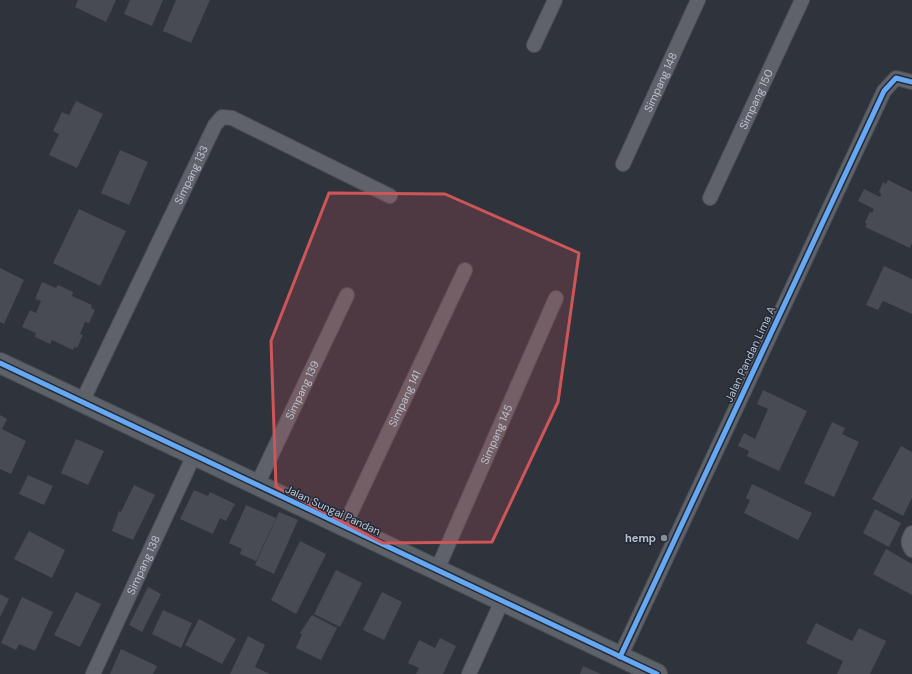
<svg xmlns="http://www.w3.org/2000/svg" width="912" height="674" viewBox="0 0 912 674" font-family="'DM Sans',sans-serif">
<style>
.building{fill:#484b52}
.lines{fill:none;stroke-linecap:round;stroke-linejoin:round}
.street-casing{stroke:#4b4e55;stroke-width:16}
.secondary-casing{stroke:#4b4e55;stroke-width:22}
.street{stroke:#5f626a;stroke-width:14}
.secondary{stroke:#5d6168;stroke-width:20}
.cycleway-casing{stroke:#222937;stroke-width:8}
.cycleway{stroke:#66a8f1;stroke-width:5}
.marked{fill:#ce5659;fill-opacity:0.2;stroke:#ce5659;stroke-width:3;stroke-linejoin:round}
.poi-dot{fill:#898f99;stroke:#222937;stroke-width:1.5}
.labels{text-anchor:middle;stroke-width:3;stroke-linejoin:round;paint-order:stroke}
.street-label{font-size:11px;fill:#bac0cb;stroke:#222937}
.poi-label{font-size:11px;font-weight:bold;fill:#bac0cb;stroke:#222937;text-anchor:end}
</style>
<rect width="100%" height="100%" fill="#2f333c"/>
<!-- building -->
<path class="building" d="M78 0H116L106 22 75 7Z
M130 0H163L152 26 124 14Z
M176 0H210L191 43 163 31Z
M76 101 103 114 77 168 49 155 59 134 53 131 62 112 69 115Z
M120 150 148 162 129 205 101 193Z
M888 180 912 192V243L910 248 865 227 867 224 865 222 870 212 872 213 874 209 858 201 864 189 880 197 881 194 879 192 883 182 886 184Z
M79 209 126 231 100 286 53 263Z
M884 266 912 279V314L883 301 878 310 866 305Z
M0 268 24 280 4 324 0 322Z
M42 282 56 288 58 285 73 292 72 296 92 305 91 308 95 310 89 323 85 322 83 327 80 334 83 335 77 348 74 347 73 350 52 340 50 344 35 337 36 333 22 327 30 310 36 313 41 301 35 299Z
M763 390 807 411 779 471 747 456 749 451 738 446 744 433 755 439 768 409 757 404Z
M0 415 7 419 2 429 26 441 11 474 0 469Z
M832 422 845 428 842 434 859 442 834 497 804 483Z
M76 439 104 451 88 485 61 473Z
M901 446 912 452V498L903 516 872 499Z
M28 475 53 486 44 505 19 494Z
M752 484 812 513 798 540 744 513 750 500 746 498Z
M134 485 155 495 133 540 112 531 119 511 121 512Z
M194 490 208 496 210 492 235 504 226 521 220 518 213 534 180 519Z
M246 505 276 518 256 561 240 554 242 549 229 543Z
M875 509 901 523 889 547 863 533Z
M279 512 298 520 274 574 255 565Z
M29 531 65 550 52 578 14 559Z
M300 541 326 554 296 614 271 600Z
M886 549 912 564V595L873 574Z
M336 570 362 583 340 627 314 614Z
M148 587 161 594 142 632 129 625Z
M76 592 101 604 80 647 54 635Z
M382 592 402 602 384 640 363 630Z
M0 594 9 599 0 617Z
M22 597 53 612 35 651 19 644 16 650 1 643Z
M163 610 192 623 181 648 152 634Z
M312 615 337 628 321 660 296 648 302 634 300 633Z
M199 619 236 639 222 664 185 645Z
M816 623 852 641 859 628 886 641 870 674H837L843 661 806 643Z
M248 636 265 645 255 667 270 674H230Z
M440 638 456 646 443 674H416L419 668 408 663 419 640 435 648Z
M121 649 157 666 153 674H110Z
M583 666 601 674H580Z"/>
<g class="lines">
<!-- street casing -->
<g class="street-casing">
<g id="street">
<path d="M534 45 555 0"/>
<path id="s1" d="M623 164 698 0"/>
<path id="s2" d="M710 198 802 0"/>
<path id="s3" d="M82 402 215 125 222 117 232 118 390 196"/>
<path id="s4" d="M257 485 347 295"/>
<path id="s5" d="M344 527 465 270"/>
<path d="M912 533C908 540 907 543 912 550"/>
<path id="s6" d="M437 570 556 298"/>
<path d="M620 657 884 91 896 78 912 82"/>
<path id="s7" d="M93 674 194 455"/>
<path d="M469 674 502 601"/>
</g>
</g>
<!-- secondary casing -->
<g class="secondary-casing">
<path id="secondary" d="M0 363 657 674"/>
</g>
<!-- street -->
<use href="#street" class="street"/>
<!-- secondary -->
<use href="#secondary" class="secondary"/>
<!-- cycleway casing -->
<g class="cycleway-casing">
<path id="cycleway" d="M0 363 657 674
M620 657 884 91 896 78 912 82"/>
</g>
<!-- cycleway -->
<use href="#cycleway" class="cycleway"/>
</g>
<!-- marked area -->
<path class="marked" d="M329 193 445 194 579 253 558 402 492 542 383 543 276 487 271 341Z"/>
<!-- markers -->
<circle class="poi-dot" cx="664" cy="538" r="4"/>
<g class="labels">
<!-- street labels -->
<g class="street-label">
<text dy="4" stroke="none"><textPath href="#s1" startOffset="90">Simpang 148</textPath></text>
<text dy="4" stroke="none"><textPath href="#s2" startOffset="109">Simpang 150</textPath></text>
<text dy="4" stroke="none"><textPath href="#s3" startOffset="252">Simpang 133</textPath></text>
<text transform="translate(750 354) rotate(-65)" y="4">Jalan Pandan Lima A</text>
<text dy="4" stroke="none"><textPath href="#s4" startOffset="105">Simpang 139</textPath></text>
<text dy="4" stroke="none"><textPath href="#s5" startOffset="142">Simpang 141</textPath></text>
<text dy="4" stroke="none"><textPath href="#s6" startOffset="148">Simpang 145</textPath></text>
<text transform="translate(333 510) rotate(25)" y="4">Jalan Sungai Pandan</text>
<text dy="4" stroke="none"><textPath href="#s7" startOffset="120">Simpang 138</textPath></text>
</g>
<!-- poi labels -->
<g class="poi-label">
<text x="656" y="542">hemp</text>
</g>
</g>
</svg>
